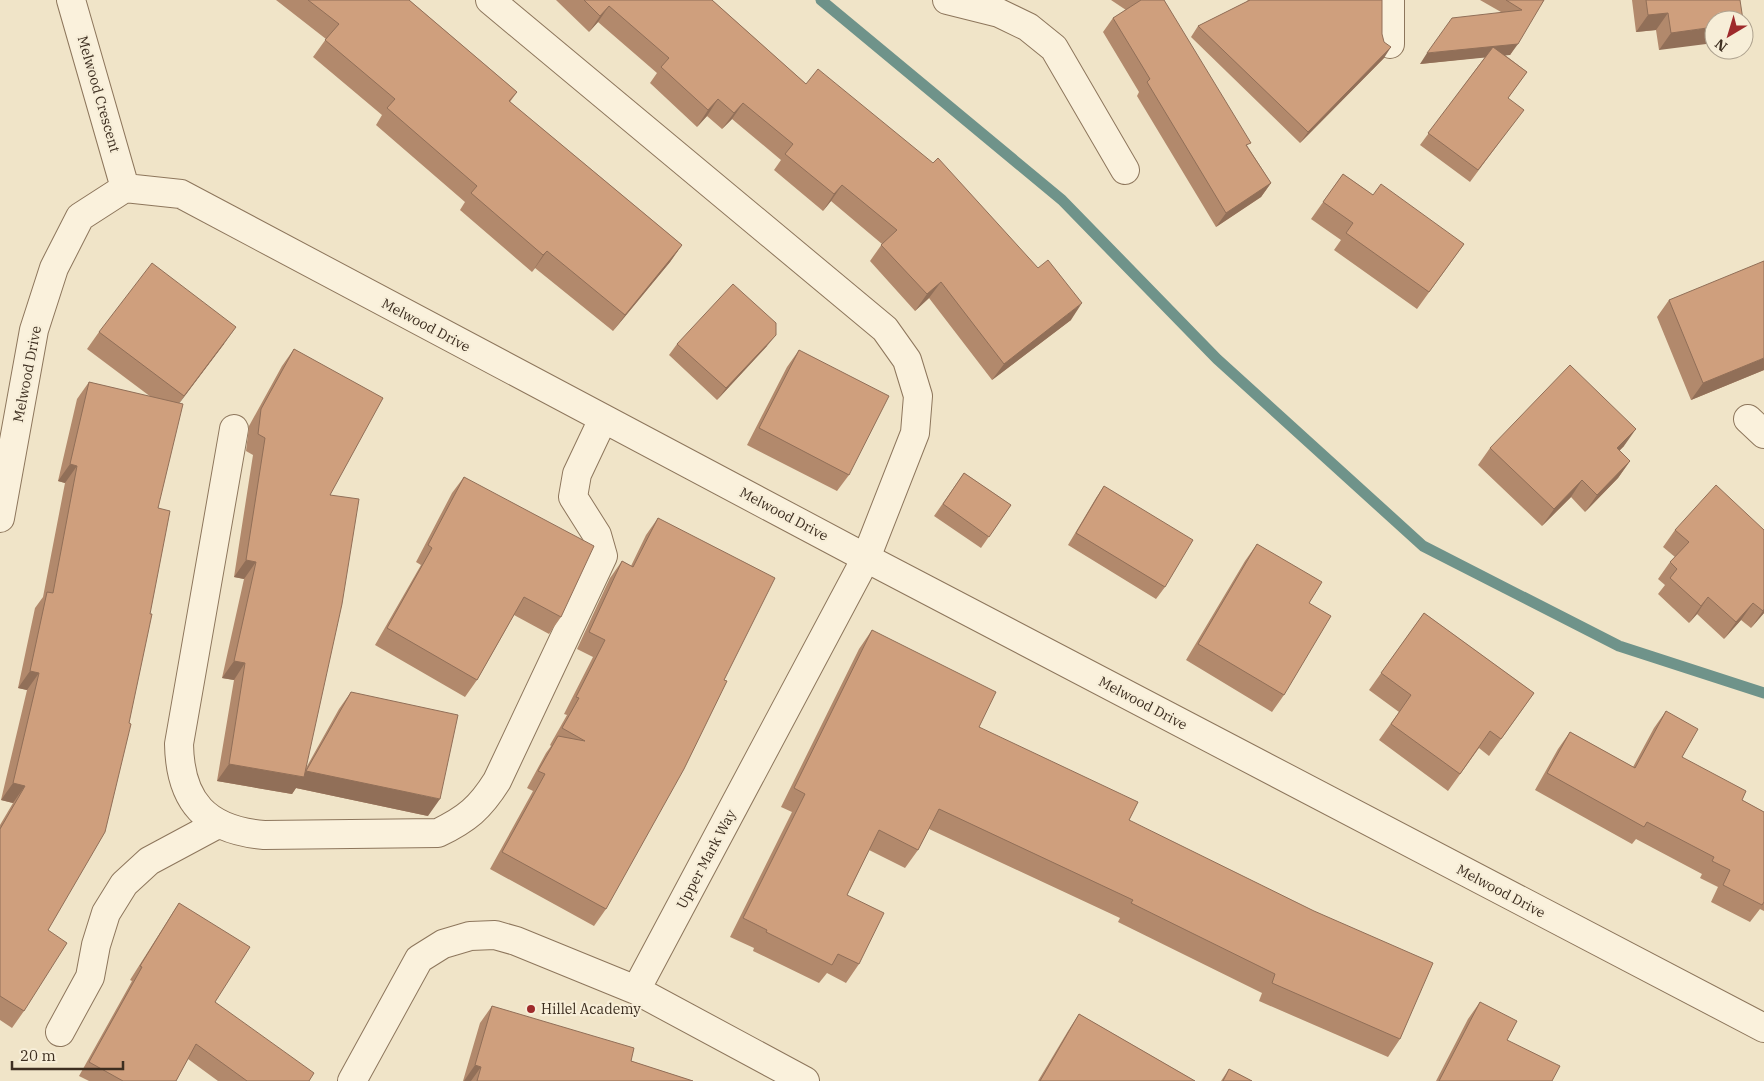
<svg xmlns="http://www.w3.org/2000/svg" width="1764" height="1081" viewBox="0 0 1764 1081" font-family="'IBM Plex Serif',serif">
<style>
.lines{fill:none;stroke-linecap:round;stroke-linejoin:round}
.stream{stroke:#6f938a;stroke-width:11}
.minor-casing{stroke:#8d765c;stroke-width:30}
.minor{stroke:#faf1dc;stroke-width:28}
.wall{fill:#b2896c}
.shaded-wall{fill:#916f58}
.building{fill:#cf9f7d;stroke:#916f58}
.poi-dot{fill:#9e2a2b;stroke:#f7eed8;stroke-width:2}
.labels{text-anchor:middle;stroke-width:4.5;stroke-linejoin:round;paint-order:stroke}
.street-label{font-size:14px;fill:#3d2e20;stroke:#f7eed8}
.poi-label{font-size:14px;fill:#3d2e20;stroke:#f7eed8;text-anchor:start}
</style>
<rect width="100%" height="100%" fill="#f0e4c8"/>
<g class="lines">
<!-- stream -->
<path class="stream" d="M821 0 1062 200 1217 359 1423 546 1619 646 1764 693"/>
<!-- minor casing -->
<g class="minor-casing">
<path id="minor" d="M71 0 125 188
M490 0 885 329 907 360 918 396 915 433 866 558 636 990
M947 0 999 13 1028 27 1054 48 1125 170
M1390 44V0
M1748 419 1764 434
M234 429 179 744C180 802 206 830 264 835L438 833C467 819 480 808 497 781L603 556 597 535 573 497 577 474 603 419
M0 518 34 330 54 268 80 217 125 188 181 194 866 558 1764 1028
M60 1032 90 977 96 945 106 913 124 884 149 861 218 824
M352 1081 419 959 443 944 470 936 495 935 516 941 636 990 805 1081"/>
</g>
<!-- minor -->
<use href="#minor" class="minor"/>
</g>
<!-- wall -->
<path class="wall" d="M276 0H409L517 92 510 102 682 245 670 262 613 331 535 268 532 272 460 210 465 202 376 125 382 115 313 57 326 39Z
M556 0H712L806 84 1071 320 992 380 929 298 915 311 870 261 882 244 831 201 823 211 774 170 781 160 732 119 722 129 707 116 697 127 650 83 657 73 598 22 589 32Z
M1111 0H1164L1248 147 1271 183 1261 197 1216 227 1137 96 1139 92 1103 32 1113 18 1126 10Z
M1247 0H1382V34L1384 58 1300 143 1191 37 1198 26 1248 1Z
M1480 0H1544L1510 55H1505L1527 72 1508 98 1515 121 1470 182 1420 145 1485 57 1420 64 1501 12Z
M1632 0H1740L1659 50 1656 30 1636 32Z
M1343 174 1373 195 1464 244 1417 309 1334 250 1341 240 1311 219Z
M1669 300 1764 370 1691 400 1657 317Z
M99 332 224 344 179 403 48 930 24 1011 12 1028 0 1020V825L13 803 1 800 27 690 18 688 35 608 43 597 65 483 58 481 77 399 89 382 151 397 87 349Z
M677 344 767 346 717 400 669 355Z
M294 349 330 495 306 768 339 709 351 692 428 816 296 788 292 794 217 781 234 680 222 678 244 579 234 577 253 455 246 451 249 426 282 366Z
M799 350 849 475 837 491 747 445 787 367Z
M1624 446 1619 451 1630 461 1618 478 1585 512 1571 497 1542 526 1478 465 1490 448Z
M964 473 1011 505 981 548 934 516Z
M464 477 561 617 549 634 514 615 477 680 465 697 375 645 421 565 416 562 452 493Z
M1104 486 1165 587 1156 599 1068 545 1096 498Z
M658 518 606 909 594 926 490 869 533 791 527 788 546 753 551 746 550 745 567 715 564 714 593 657 577 649 610 578 622 561 631 566 646 535Z
M1675 530H1764V613L1751 628 1741 620 1724 639 1697 614 1689 623 1658 594 1665 585 1658 579 1670 562 1675 557 1663 547Z
M1257 544 1309 603 1284 695 1272 712 1186 660 1245 561Z
M1424 613 1534 693 1489 756 1479 748 1448 791 1379 740 1399 712 1369 690Z
M872 630 979 727 1129 820 1400 1039 1388 1057 1259 1001 1262 993 1118 922 1120 918 929 829 918 850 905 868 869 850 847 895 859 964 846 983 827 973 819 983 753 951 754 948 730 937 792 812 781 807 859 649Z
M1666 711 1682 757 1742 800 1764 812V911L1760 909 1750 922 1711 902 1718 887 1700 878 1702 874 1636 839 1632 844 1535 790 1558 749 1570 732 1633 767 1654 728Z
M179 903 215 1002 309 1081H218L188 1059 176 1081H89L79 1076 132 981 130 980 170 917Z
M1480 1002 1507 1040 1552 1081H1436L1468 1019Z
M492 1006 631 1061 693 1081H463L480 1023Z
M1079 1014 1195 1081H1038L1068 1031Z
M1229 1069 1252 1081H1221Z"/>
<!-- shaded-wall -->
<path class="shaded-wall" d="M609 6 598 22 589 32 600 16Z
M1668 13 1656 30 1636 32 1648 15Z
M1714 27V43L1659 50 1671 33Z
M1518 44 1510 55 1420 64 1427 53Z
M1391 47 1384 58 1300 143 1308 132Z
M718 99 707 116 697 127 708 110Z
M743 103 732 119 722 129 734 113Z
M1271 183 1261 197 1216 227 1226 213Z
M842 185 831 201 823 211 834 194Z
M682 245 670 262 613 331 625 315Z
M547 251 535 268 532 272 543 255Z
M941 282 929 298 915 311 927 294Z
M1082 303 1071 320 992 380 1004 364Z
M236 327 224 344 172 413 184 396Z
M776 335 767 346 717 400 726 388Z
M1764 358V370L1691 400 1703 383Z
M1636 429 1624 446 1605 465 1617 448Z
M1630 461 1618 478 1585 512 1597 495Z
M70 464 77 466 65 483 58 481Z
M1582 480 1571 497 1542 526 1554 509Z
M246 560 256 562 244 579 234 577Z
M1708 597 1697 614 1689 623 1701 606Z
M1753 603 1741 620 1724 639 1736 622Z
M1764 609V613L1751 628 1763 611Z
M234 661 245 663 234 680 222 678Z
M30 671 39 673 27 690 18 688Z
M229 764 302 777 306 771 440 799 428 816 296 788 292 794 217 781Z
M13 783 25 786 13 803 1 800Z
M475 1065 481 1067 471 1081H464Z"/>
<!-- building -->
<path class="building" d="M308 0H409L517 92 509 101 682 245 625 315 547 251 543 255 471 193 477 186 387 108 395 99 325 40 339 24Z
M584 0H712L806 84 818 69 933 163 938 158 1038 268 1048 260 1082 303 1004 364 941 282 927 294 881 245 897 230 842 185 834 194 785 154 793 144 743 103 734 113 718 99 708 110 661 67 669 58 609 6 600 16Z
M1141 0H1164L1251 143 1246 145 1271 183 1226 213 1147 82 1150 79 1113 18Z
M1250 0H1382V34L1384 42 1391 47 1308 132 1198 26Z
M1506 0H1544L1518 44 1427 53 1452 18 1522 10Z
M1646 0H1740L1743 20H1714V27L1671 33 1668 13 1648 15Z
M1493 47 1527 72 1508 98 1524 110 1478 170 1428 133Z
M1343 174 1373 195 1381 184 1464 244 1429 292 1346 233 1353 223 1323 202Z
M1764 261V358L1703 383 1669 300Z
M152 263 236 327 184 396 99 332Z
M733 284 776 323V335L726 388 677 344Z
M294 349 383 398 330 495 359 499 342 604 304 777 229 764 245 663 234 661 256 562 246 560 265 438 258 434 261 409Z
M799 350 889 396 849 475 759 428Z
M1570 365 1636 429 1617 448 1630 461 1597 495 1582 480 1554 509 1490 448Z
M89 382 183 404 158 508 170 511 150 614H152L129 723 131 724 105 832 48 930 67 943 24 1011 0 996V829L25 786 13 783 39 673 30 671 47 592 53 593 77 466 70 464Z
M964 473 1011 505 989 537 943 504Z
M464 477 594 546 561 617 524 597 477 680 387 628 432 548 428 545Z
M1716 485 1764 530V609L1763 611 1753 603 1736 622 1708 597 1701 606 1670 578 1677 569 1670 562 1689 542 1675 530Z
M1104 486 1193 540 1165 587 1076 533Z
M658 518 775 578 724 680 727 681 684 769 606 909 502 852 545 774 538 771 558 736 585 741 562 728 579 698 576 697 605 640 589 632 622 561 633 567Z
M1257 544 1322 582 1309 603 1331 616 1284 695 1198 644Z
M1424 613 1534 693 1501 739 1490 731 1460 774 1391 724 1411 695 1381 673Z
M872 630 996 692 979 727 1138 802 1129 820 1314 911 1433 963 1400 1039 1272 983 1275 974 1131 903 1133 900 939 809 918 850 879 830 847 895 884 913 859 964 838 954 832 965 766 932 767 930 743 918 805 794 794 788Z
M351 692 458 715 440 799 306 771Z
M1666 711 1698 729 1682 757 1746 791 1742 800 1764 812V902L1762 905 1723 885 1730 870 1712 861 1714 857 1647 822 1644 827 1547 773 1570 732 1635 768Z
M179 903 250 947 215 1002 314 1073 309 1081H247L196 1044 176 1081H123L89 1062 142 967 140 966Z
M1480 1002 1517 1021 1507 1040 1560 1066 1552 1081H1439Z
M492 1006 634 1048 631 1061 693 1081H477L481 1067 475 1065Z
M1079 1014 1195 1081H1040Z
M1229 1069 1252 1081H1223Z"/>
<!-- markers -->
<circle class="poi-dot" cx="531" cy="1009" r="5"/>
<g class="labels">
<!-- street labels -->
<g class="street-label">
<text transform="translate(99 94) rotate(74)" y="5">Melwood Crescent</text>
<text transform="translate(426 325) rotate(28)" y="5">Melwood Drive</text>
<text transform="translate(27 374) rotate(-79)" y="5">Melwood Drive</text>
<text transform="translate(784 514) rotate(28)" y="5">Melwood Drive</text>
<text transform="translate(1143 703) rotate(28)" y="5">Melwood Drive</text>
<text transform="translate(706 859) rotate(-62)" y="5">Upper Mark Way</text>
<text transform="translate(1501 891) rotate(28)" y="5">Melwood Drive</text>
</g>
<!-- poi labels -->
<g class="poi-label">
<text x="541" y="1014">Hillel Academy</text>
</g>
</g>
<!-- north arrow -->
<g transform="translate(1729 35) rotate(218)"><circle r="24" fill="#f7eed8" stroke="#ada18e"/>
<path d="M0-4L9 19L0 12L-9 19Z" fill="#9e2a2b"/>
<text y="-8" font-size="14" font-weight="bold" text-anchor="middle" fill="#3d2e20">N</text>
</g>
<!-- scale -->
<path d="M12 1061v8h111v-8" fill="none" stroke="#3d2e20" stroke-width="2.5"/>
<text x="20" y="1061" font-size="15" fill="#3d2e20" stroke="#f7eed8" stroke-width="4" paint-order="stroke">20 m</text>
</svg>
